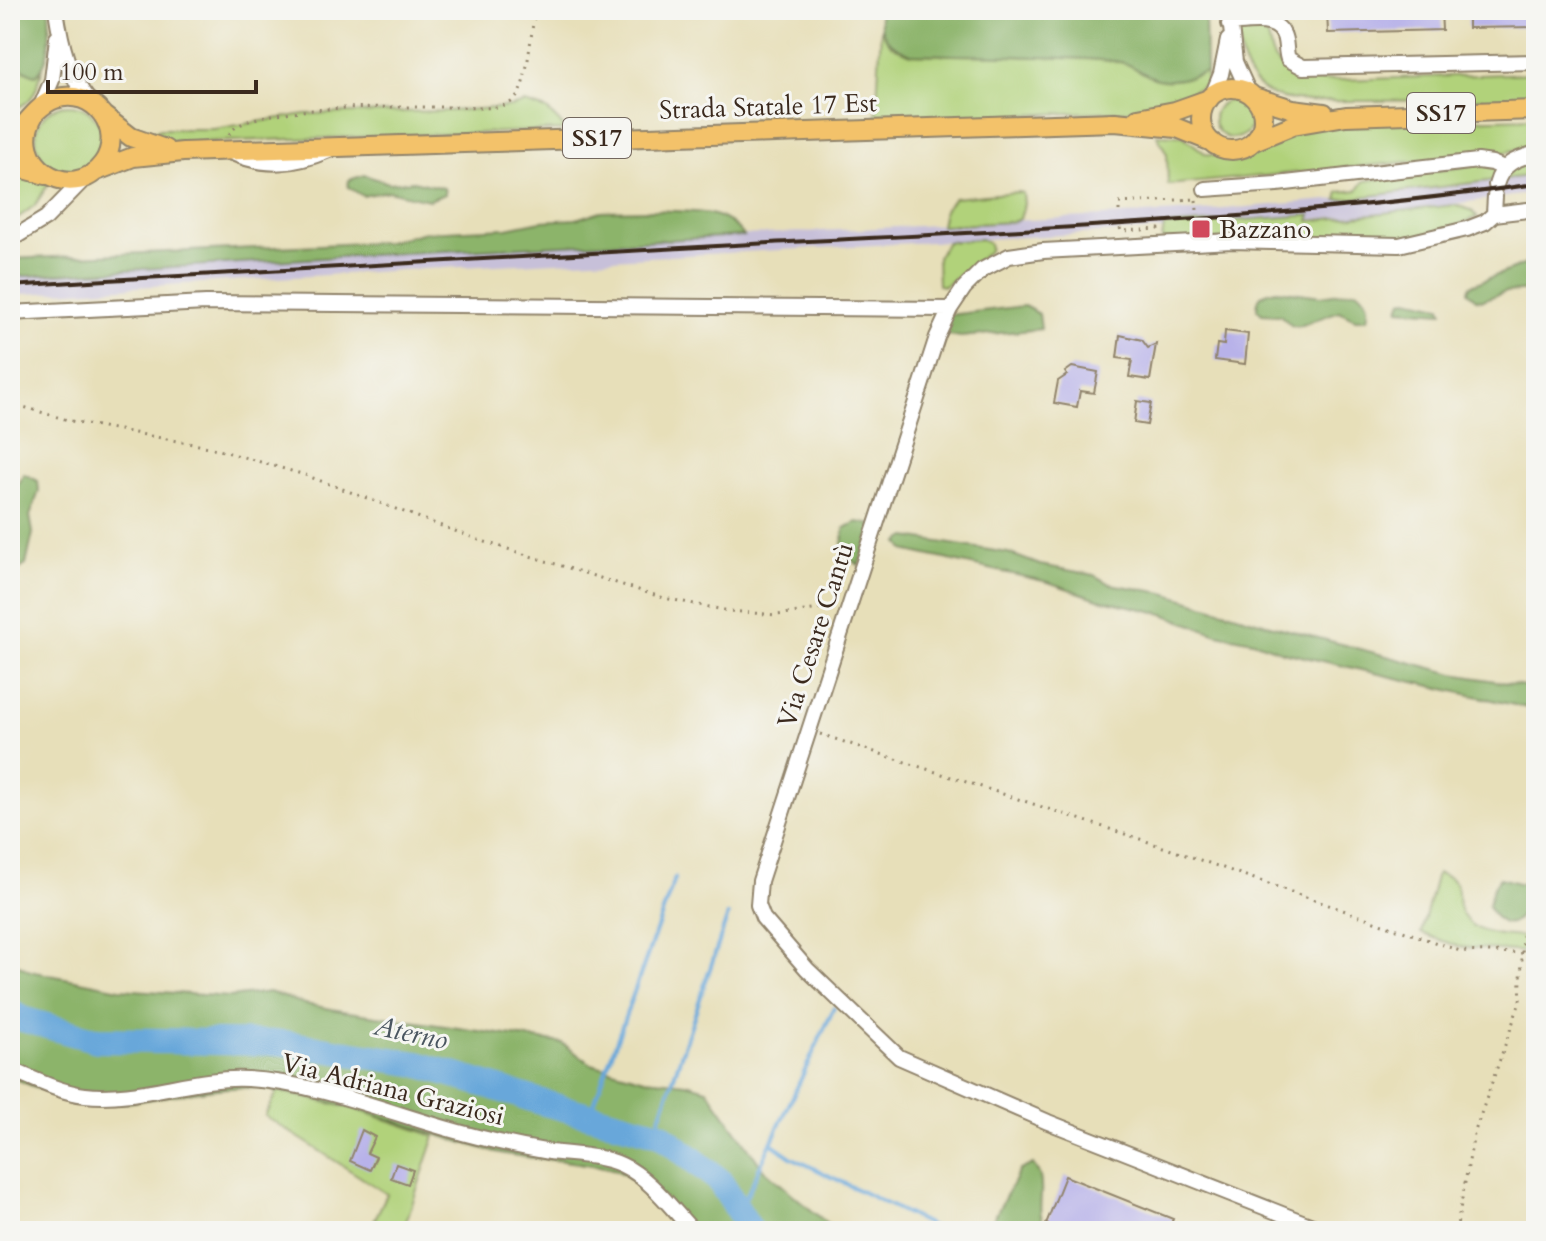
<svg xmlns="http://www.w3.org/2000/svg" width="1546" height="1241" viewBox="0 0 1546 1241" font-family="Cardo,serif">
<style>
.industrial{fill:#c7c0d9}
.green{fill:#b1d27a;stroke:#767e4c;stroke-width:2}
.forest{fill:#8cb46a;stroke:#646f44;stroke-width:2}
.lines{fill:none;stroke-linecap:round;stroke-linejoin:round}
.stream{stroke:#67a7da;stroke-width:4}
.river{stroke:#67a7da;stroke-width:26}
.building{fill:#b8b2e9}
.minor-casing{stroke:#91846c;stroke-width:18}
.major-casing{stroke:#91846c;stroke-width:22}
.path{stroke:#91846c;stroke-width:3;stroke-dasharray:2 6;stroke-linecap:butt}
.minor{stroke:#fff;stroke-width:14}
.major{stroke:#f3c26a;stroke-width:18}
.rail{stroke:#3b2a1e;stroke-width:4}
.poi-dot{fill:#d1495b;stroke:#f6f6f2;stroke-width:3}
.labels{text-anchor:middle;stroke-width:6;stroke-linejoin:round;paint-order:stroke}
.shield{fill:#f6f6f2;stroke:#73675e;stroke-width:2}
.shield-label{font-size:24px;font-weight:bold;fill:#3b2a1e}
.street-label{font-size:26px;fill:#3b2a1e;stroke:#f6f6f2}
.poi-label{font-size:26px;fill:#3b2a1e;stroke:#f6f6f2;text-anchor:start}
.water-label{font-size:28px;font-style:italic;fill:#4a5660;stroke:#f6f6f2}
</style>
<rect width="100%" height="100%" fill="#f6f6f2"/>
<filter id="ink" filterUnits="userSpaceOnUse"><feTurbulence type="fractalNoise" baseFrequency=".0125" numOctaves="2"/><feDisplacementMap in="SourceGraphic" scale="16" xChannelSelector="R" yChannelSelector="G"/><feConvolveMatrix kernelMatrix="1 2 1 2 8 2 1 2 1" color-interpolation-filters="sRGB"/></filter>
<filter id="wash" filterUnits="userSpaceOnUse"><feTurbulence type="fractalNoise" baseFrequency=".006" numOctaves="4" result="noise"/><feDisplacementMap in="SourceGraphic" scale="32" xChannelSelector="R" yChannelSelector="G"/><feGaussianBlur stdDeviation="1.8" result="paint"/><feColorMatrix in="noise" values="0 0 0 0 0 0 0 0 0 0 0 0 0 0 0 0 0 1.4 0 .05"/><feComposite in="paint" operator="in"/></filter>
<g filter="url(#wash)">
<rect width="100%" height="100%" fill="#e7dfb9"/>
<!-- industrial -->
<path class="industrial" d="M1536 176V193L1399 211 1252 225 404 270 10 295V277L403 253 1200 211 1397 194Z"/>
<!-- green -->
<path class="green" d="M1247 28C1252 28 1256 27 1261 29 1279 35 1254 75 1314 72V81L1536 73V97C1474 99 1412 101 1350 101 1325 101 1294 104 1270 94 1246 82 1239 55 1238 31Z
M881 29 891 45 911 54C979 56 1046 55 1114 61 1134 63 1143 76 1158 79 1174 83 1191 76 1206 72V84C1180 99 1155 107 1124 111L876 120Z
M16 62 25 71 36 75 42 70C37 89 33 106 10 109V78Z
M1214 119a19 19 0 1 1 38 0a19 19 0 1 1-38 0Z
M525 103 547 110 567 130 198 142 168 141 140 134 162 129H214L305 114 449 111 510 107Z
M36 138a33 33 0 1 1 66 0a33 33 0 1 1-66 0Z
M1536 118V144L1503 153 1168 185 1167 154 1157 135 1183 136 1206 154 1232 157 1324 123Z
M1536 156V175L1337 200 1339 192 1358 190 1364 181Z
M10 172 49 183 35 205 10 224Z
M1018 192 1023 193 1024 204 1020 219 1012 222 941 226 944 210 954 198Z
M1454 205 1471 210 1477 217 1458 225 1407 239 1162 240 1164 226 1311 215 1309 221Z
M981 239 989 244 990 249 987 253 944 286 938 285 937 257 947 242Z
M1437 873C1471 883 1450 898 1464 917 1477 936 1508 936 1528 937L1536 902V987L1532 988 1525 981V952L1460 947 1421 933Z
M277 1091 355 1109 435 1136 403 1231H369L387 1194 265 1116Z"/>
<!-- forest -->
<path class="forest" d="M18 10H49C50 29 52 61 36 75 2 65 16 36 18 10Z
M879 10H1205L1206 72C1191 76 1174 83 1158 79 1143 76 1134 63 1114 61 1046 55 979 56 911 54 887 44 880 37 879 10Z
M364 175 389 183 413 181 444 188 445 194 429 200 388 191 363 196 348 187 349 180Z
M652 210C686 213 721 205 744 236L403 253 10 277V259L387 242 425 232 507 228 541 221 576 219 601 211Z
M1534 261 1536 263V290L1504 292 1483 300 1476 299 1468 292 1469 287 1474 284Z
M1277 290 1321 296 1357 290C1368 299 1370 305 1367 319H1355L1339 311 1300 326H1292L1280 315 1262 314 1257 309C1257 295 1264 292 1277 290Z
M1408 299 1441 306 1443 312 1399 309 1402 300Z
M1024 306 1039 314 1041 329 961 337 942 334 949 315Z
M24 474 38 481 39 491 30 516 33 533 26 565 15 572 10 570V499Z
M857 522 873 525 859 565C841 556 840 546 845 528Z
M907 537 1008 553 1040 565 1094 575 1110 584 1164 593 1270 625 1454 674 1536 688V710L1283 652 1253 641 1217 634 1160 613 1098 599 1048 582 904 550 899 542Z
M1500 878 1533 887C1526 912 1509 944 1488 906L1493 888Z
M10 960 30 971 120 989 230 997 269 992 305 1004 342 1011 562 1043 591 1064 645 1079 686 1083 707 1089 764 1170 836 1231H686C664 1208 645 1184 616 1170 577 1159 535 1161 496 1152 416 1131 337 1096 255 1088 206 1084 157 1102 109 1104 76 1105 40 1089 10 1077Z
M1033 1164C1036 1169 1039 1172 1040 1177 1045 1197 1033 1213 1049 1231H987L1020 1170Z"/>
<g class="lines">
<!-- stream -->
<path class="stream" d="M590 1115 675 878
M655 1133 728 915
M771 1143 791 1157 942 1231
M739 1212 834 1008"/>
<!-- river -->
<path class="river" d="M10 1012 22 1019 97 1040 285 1043 418 1064 548 1104 660 1134 719 1180 751 1231"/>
</g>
<g id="blocks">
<!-- building -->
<path class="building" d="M1327 10H1441L1442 30 1328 33Z
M1468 10H1536V27L1468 28Z
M1225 331 1248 334 1245 364 1215 360 1217 344 1224 345Z
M1120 335 1142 340 1148 348 1156 344 1150 380 1129 377 1132 360 1117 358Z
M1072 367 1098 372 1094 393 1080 391 1077 407 1054 403 1058 381 1067 375 1065 372Z
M1137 401 1151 403 1147 425 1134 423Z
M362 1130 375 1137 367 1153 376 1157 370 1170 350 1161Z
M396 1164 413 1170 408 1184 391 1178Z
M1065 1176 1173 1219 1168 1231H1064L1046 1224Z"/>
</g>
</g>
<g filter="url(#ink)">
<use href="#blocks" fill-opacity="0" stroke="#91846c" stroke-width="2"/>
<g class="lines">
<!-- minor casing -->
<g class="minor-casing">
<path id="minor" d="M56 10C61 43 68 76 90 102
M1229 10 1235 62 1249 93
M1229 24C1245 23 1275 16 1283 34 1287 41 1285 51 1288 59L1303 67 1536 62
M1212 96 1221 74 1228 40
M41 106 52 80 57 38
M230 152C265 168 294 165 329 150
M1496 185C1502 163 1516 159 1536 153
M1205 189 1277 184 1478 161 1492 163 1504 168
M1494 214 1536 209
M10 240 46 218 86 177
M10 313 206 303 950 309
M10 1069C34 1079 59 1092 85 1095 139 1101 194 1076 248 1079 328 1084 402 1119 478 1137 502 1143 526 1148 550 1152 574 1155 600 1155 622 1165 650 1178 672 1209 693 1231
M1325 1231 1048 1122 899 1057 807 969 763 918 758 905 760 881 937 337 950 309 964 288 982 270 1009 256 1043 251 1232 241 1399 245 1467 229 1485 222 1494 214 1495 196"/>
</g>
<!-- major casing -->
<g class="major-casing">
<path id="major" d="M1201 119a31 31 0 1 1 62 0a31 31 0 1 1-62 0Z
M1254 97 1293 109 1324 113
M104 116 131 137 165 149
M1138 118 1175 111 1209 99
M10 141C24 127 36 106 55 99 93 86 126 130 103 163 72 206 6 163 34 115
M1254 141 1293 125 1346 116 1536 110
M10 165 46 175
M94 172 133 157 183 152 1115 122 1177 128 1212 142"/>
</g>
<!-- path -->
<path class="path" d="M229 135C243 101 418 108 455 107 471 107 503 112 515 99 528 86 531 30 535 10
M1196 200 1197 210
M1119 211V203L1196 199
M1120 228 1121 231 1159 229V232
M10 403 71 421 209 447 305 475 479 540 664 598 729 611 777 615 833 607
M820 734 1143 840 1460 951 1522 953
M1456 1231 1474 1134 1520 1002 1523 936 1536 895"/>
<!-- minor -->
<use href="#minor" class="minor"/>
<!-- major -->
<use href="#major" class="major"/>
<!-- rail -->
<path class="rail" d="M10 286C263 270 516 256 770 243 1026 230 1282 220 1536 184"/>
</g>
</g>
<!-- markers -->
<rect class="poi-dot" x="1191" y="219" width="20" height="20" rx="4"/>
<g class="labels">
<!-- shield labels -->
<g class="shield">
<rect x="1407" y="93" width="68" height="40" rx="6"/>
<rect x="563" y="118" width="68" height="40" rx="6"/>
</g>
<g class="shield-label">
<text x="1441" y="121">SS17</text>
<text x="597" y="146">SS17</text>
</g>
<!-- street labels -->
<g class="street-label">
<text transform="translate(768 106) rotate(-2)" y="9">Strada Statale 17 Est</text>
<text transform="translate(815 635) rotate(-72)" y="9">Via Cesare Cantù</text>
<text transform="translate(393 1089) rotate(14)" y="9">Via Adriana Graziosi</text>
</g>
<!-- poi labels -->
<g class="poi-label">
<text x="1219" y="238">Bazzano</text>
</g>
<!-- water labels -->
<g class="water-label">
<text transform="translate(411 1032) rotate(12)" y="10">Aterno</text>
</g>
</g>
<!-- margin -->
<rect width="1546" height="1241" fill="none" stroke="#f6f6f2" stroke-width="40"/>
<!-- scale -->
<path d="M48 80v12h208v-12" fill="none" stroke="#3b2a1e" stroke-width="4"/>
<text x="60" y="80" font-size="24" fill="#3b2a1e" stroke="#f6f6f2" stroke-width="6" paint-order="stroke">100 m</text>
</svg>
